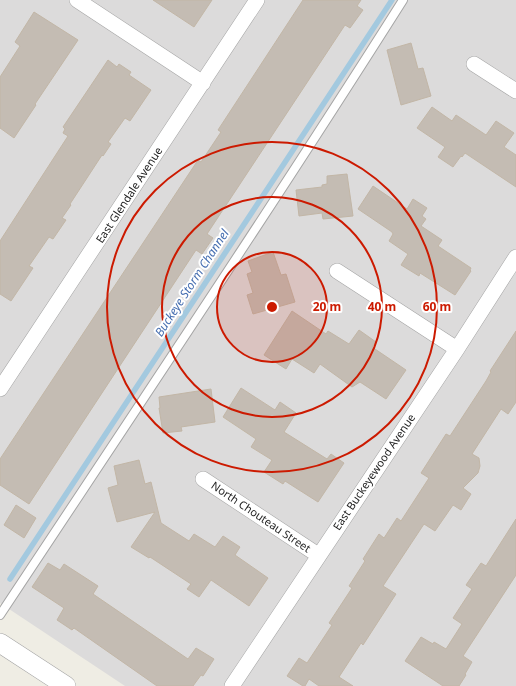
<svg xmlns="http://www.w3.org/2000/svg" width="516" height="686" viewBox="0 0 516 686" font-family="'Noto Sans',sans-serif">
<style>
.residential{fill:#dcdbdb}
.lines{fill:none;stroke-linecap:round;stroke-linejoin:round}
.stream{stroke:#a3c9df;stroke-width:5.5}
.building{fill:#c4bcb3;stroke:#c2b6a6}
.service-casing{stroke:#a5a5a5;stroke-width:10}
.minor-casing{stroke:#a5a5a5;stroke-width:16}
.tertiary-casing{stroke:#a5a5a5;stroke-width:20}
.service{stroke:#fff;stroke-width:8}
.minor{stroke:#fff;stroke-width:15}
.tertiary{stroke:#fff;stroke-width:19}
.ring{fill:none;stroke:#cc1a00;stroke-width:2}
.labels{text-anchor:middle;stroke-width:4;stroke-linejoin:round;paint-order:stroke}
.street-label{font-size:11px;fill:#1e1e1e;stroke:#fff}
.water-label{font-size:12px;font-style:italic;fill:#476fb1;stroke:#fff}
.centre{fill:#cc1a00;stroke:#fff;stroke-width:2}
.ring-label{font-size:12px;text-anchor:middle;font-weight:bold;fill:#cc1a00;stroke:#fff;stroke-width:4;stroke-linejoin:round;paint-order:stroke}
</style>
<rect width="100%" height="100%" fill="#efede4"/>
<!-- residential -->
<path class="residential" d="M0 0H516V686H125L0 603Z"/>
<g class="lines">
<!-- stream -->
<path class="stream" d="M10 579 392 0"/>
</g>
<!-- building -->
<path class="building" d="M153 0H212L194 27Z
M303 0H361L357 6 363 10 350 28 345 25 207 234 213 238 202 254 196 250 29 504 0 485V459L198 160 201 162 221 132 218 130Z
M34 12 78 40 35 104 36 105 14 138 0 128V77L20 46 15 42Z
M411 43 418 69 423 68 431 96 401 105 387 50Z
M108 60 117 67 119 64 131 72 129 75 151 90 130 121 125 118 108 142 111 144 103 156 102 155 70 204 71 205 62 218 66 220 53 239 49 237 29 266 33 268 11 301 0 294V241L68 136 63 133 65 129 63 127Z
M432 107 452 121 456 115 486 135 496 121 514 133 504 147 516 155V187L465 153 462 157 461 156 453 167 438 157 445 147 417 128Z
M347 174 353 216 323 219 322 213 299 216 296 190 322 187V185L327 184V176Z
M373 186 407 209 413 199 427 208 422 216 426 219 421 226 442 240 438 246 471 268 470 270 471 271 455 295 420 273 419 276 401 265 408 254 389 241 393 234 392 232 358 209Z
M273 252 281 275 286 274 295 302 253 314 247 295 253 293 247 274 252 272 248 261Z
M292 311 326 334 328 331 349 344 359 330 376 342 372 347 406 370 386 399 360 382 352 387 320 364 314 373 292 359 286 369 264 355Z
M516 331V402L508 414 501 409 472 454 479 458 480 466 478 473 463 488 471 494 461 510 453 505 435 531 424 524 383 586 396 594 363 645 361 643 339 677 353 686H319L309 679 305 686H303L287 676 299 658 307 663 332 625 329 623 352 588 349 586 365 561 363 559 379 534 384 538 397 518 401 521 429 478 421 473 446 434 450 436 486 381 491 372 490 371Z
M241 388 275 410 280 402 296 413 284 432 327 459 331 454 344 463 318 502 285 481 283 484 264 472 272 460 251 447 256 439 223 417Z
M211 389 215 422 181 427 182 431 163 433 159 408H160L159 397Z
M139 460 145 484 151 482 161 523 189 541 194 534 215 547 223 536 240 547 235 555 268 578 249 606 211 580 199 597 187 589 191 584 150 557 149 558 131 547 155 512 117 522 108 488 118 485 114 466Z
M16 505 36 518 24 538 4 525Z
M516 519V575L463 656 472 662 465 674 466 675 459 686H443L405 661 421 637 433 644 434 642 446 649 462 624 453 618 472 589 466 585 481 563 486 566Z
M48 563 60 570 64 564 98 586 93 594 188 659 196 648 214 659 203 676 201 675 193 686H157L74 628 72 630 57 620 64 608 32 587Z"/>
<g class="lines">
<!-- service casing -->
<g class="service-casing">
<path id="service" d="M0 615C135 411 272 207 403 0"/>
</g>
<!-- minor casing -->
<g class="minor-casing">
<path id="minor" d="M77 0 203 83
M474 64 516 91
M337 271 457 349
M0 389 257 0
M203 479 318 555
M232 686 457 349 516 257"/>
</g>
<!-- tertiary casing -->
<g class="tertiary-casing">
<path id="tertiary" d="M0 643 66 686"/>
</g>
<!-- service -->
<use href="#service" class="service"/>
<!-- minor -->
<use href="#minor" class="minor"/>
<!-- tertiary -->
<use href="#tertiary" class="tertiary"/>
</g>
<!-- distance rings -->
<circle cx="272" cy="307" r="55" fill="#cc1a00" fill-opacity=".12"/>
<g class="ring">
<circle cx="272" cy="307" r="55"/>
<circle cx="272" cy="307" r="110"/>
<circle cx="272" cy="307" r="165"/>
</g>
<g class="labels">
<!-- street labels -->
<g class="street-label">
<text transform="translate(129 195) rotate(-57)" y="4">East Glendale Avenue</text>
<text transform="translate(374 472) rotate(-56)" y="4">East Buckeyewood Avenue</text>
<text transform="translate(261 517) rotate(34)" y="4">North Chouteau Street</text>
</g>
<!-- water labels -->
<g class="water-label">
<text transform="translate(192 283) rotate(-57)" y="4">Buckeye Storm Channel</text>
</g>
</g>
<circle cx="272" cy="307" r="6" class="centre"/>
<g class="ring-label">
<text x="327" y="311">20 m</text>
<text x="382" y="311">40 m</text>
<text x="437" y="311">60 m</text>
</g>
</svg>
